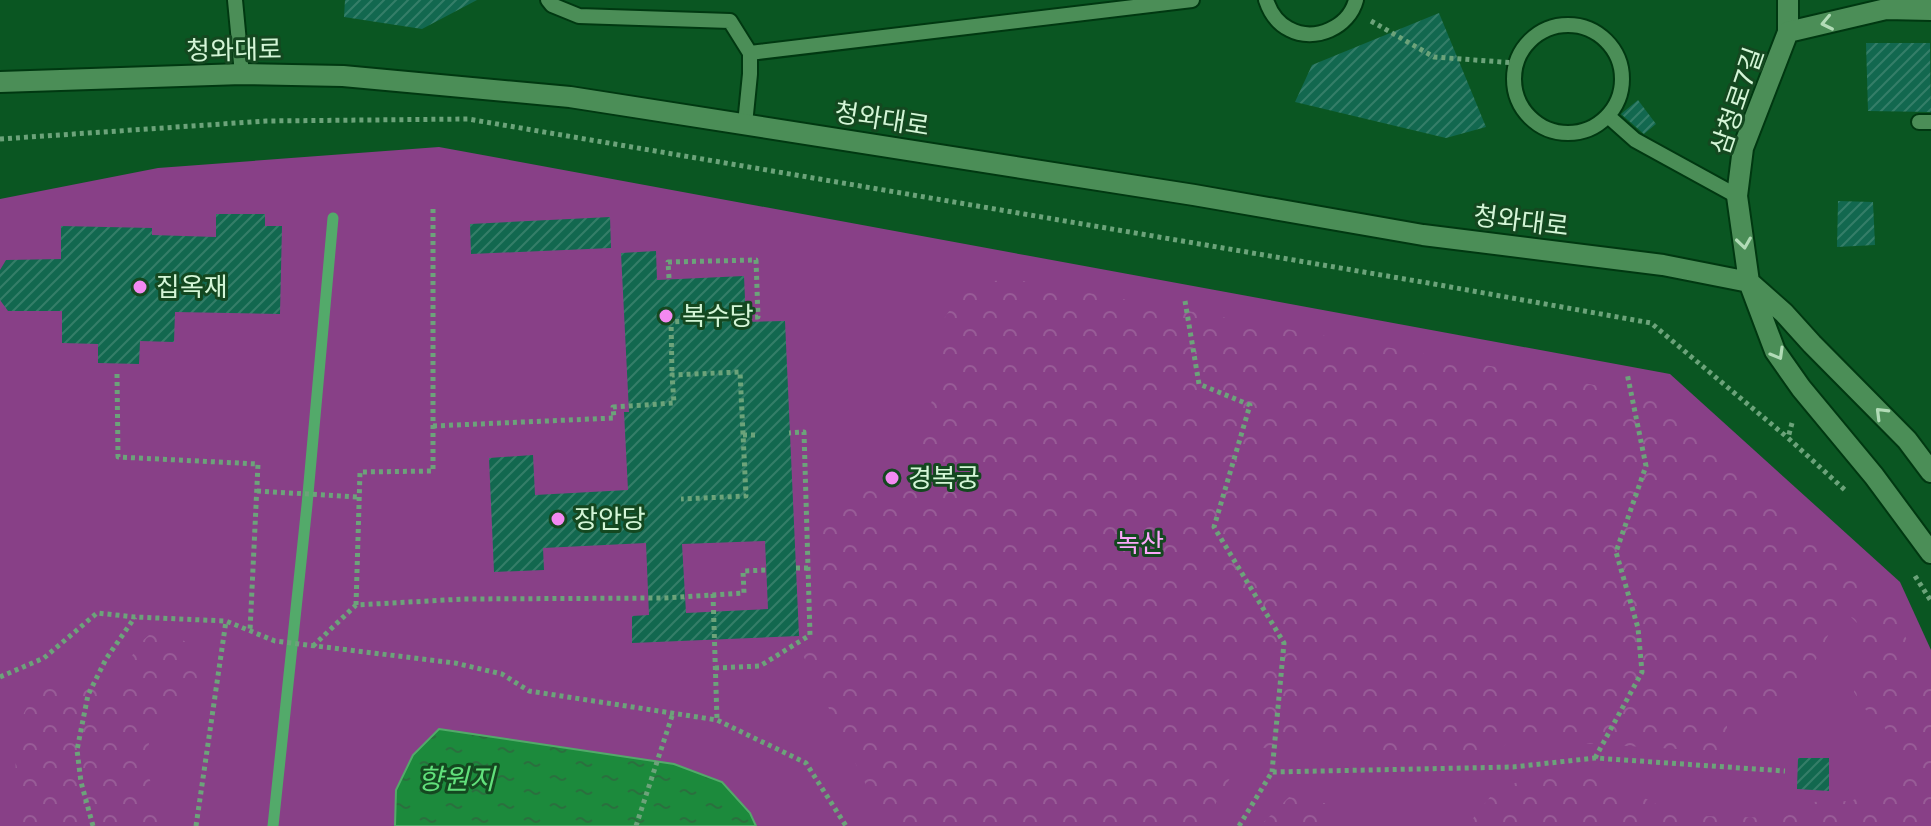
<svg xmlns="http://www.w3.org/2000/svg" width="1931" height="826" viewBox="0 0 1931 826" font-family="'Public Sans','Noto Sans KR',sans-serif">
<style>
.green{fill:#884087}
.forest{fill:url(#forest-crowns)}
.water{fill:url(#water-ripples);stroke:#53aa6a;stroke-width:2}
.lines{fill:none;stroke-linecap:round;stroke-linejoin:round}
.stream{stroke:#53aa6a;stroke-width:11}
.building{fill:url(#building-hatch);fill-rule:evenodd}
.service-casing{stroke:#003811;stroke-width:18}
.minor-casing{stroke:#003811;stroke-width:24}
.tertiary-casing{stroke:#003811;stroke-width:24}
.path{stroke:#6ca37a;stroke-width:5;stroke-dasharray:4 4;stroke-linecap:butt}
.service{stroke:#4b8e57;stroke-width:14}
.minor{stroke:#4b8e57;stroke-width:20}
.tertiary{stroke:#4b8e57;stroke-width:20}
.oneway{stroke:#b2dcb7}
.poi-dot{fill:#f389f1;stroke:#144820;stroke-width:3}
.labels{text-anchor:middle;stroke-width:6;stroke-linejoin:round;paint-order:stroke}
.street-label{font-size:26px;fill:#d4f6d7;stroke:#144820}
.poi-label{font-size:26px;fill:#d4f6d7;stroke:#144820;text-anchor:start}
.park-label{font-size:26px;fill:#fda8fa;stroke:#144820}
.water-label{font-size:28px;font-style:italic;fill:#61e07b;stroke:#144820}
</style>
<defs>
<pattern id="forest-crowns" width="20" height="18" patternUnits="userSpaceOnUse" patternTransform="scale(2)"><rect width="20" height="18" fill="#884087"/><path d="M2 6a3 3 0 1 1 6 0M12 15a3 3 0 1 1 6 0" fill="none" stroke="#985c97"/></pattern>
<pattern id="water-ripples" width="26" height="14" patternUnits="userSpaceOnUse" patternTransform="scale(2)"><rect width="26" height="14" fill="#1c8a3c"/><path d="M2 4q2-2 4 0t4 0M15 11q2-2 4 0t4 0" fill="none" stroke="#2a703e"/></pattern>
<pattern id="building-hatch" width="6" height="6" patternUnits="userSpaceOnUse" patternTransform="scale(2)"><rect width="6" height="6" fill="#12684f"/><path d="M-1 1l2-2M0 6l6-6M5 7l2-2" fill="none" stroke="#347e68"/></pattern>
</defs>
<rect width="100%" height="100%" fill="#0a5622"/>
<!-- green -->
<path class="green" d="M439 147 1670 374 1900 582 1931 650V826H0V199L158 168Z"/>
<!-- forest -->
<path class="forest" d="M1012 279 1660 397 1882 590 1931 688V826H1467L1494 792 1534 775 1591 770 1656 804 1700 816 1783 818 1811 802 1851 801 1901 779 1895 744 1884 727 1864 708 1854 692 1861 627 1842 608 1803 685 1781 709 1727 725V752L1510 739 1495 756 1382 753 1362 736 1255 749 1234 771 1203 826H890L884 822 798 645 821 640 819 505 914 475 938 375 944 319 966 284Z
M150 634H173L192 646 201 667 197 691 172 709 151 734 144 767 154 789 170 815 168 826H18C19 782 0 705 54 686 64 683 97 687 110 687L123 672 138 645Z
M1289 797 1341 806 1340 826H1260Z"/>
<!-- water -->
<path class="water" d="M439 729 674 764 722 782 750 813 756 826H395L396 790 413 755Z"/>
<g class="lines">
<!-- stream -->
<path class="stream" d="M273 826 307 505 333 218"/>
</g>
<!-- building -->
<path class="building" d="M345 0H477L422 29 344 17Z
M1439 13 1486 127 1446 138 1295 102 1312 65Z
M1866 43H1930L1931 112 1868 111Z
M1638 100 1656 124 1644 134 1621 114Z
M1838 201 1873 202 1875 245 1837 247Z
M216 214H265V226H282L280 314 175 312 174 342 140 341 139 364 98 363V344L62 343V311H8L0 300V270L6 260 61 259V226L152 228V235L216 237Z
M610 217 611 248 471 254 470 224Z
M656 251 657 280 744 276 746 322 785 321 799 636 632 643V616L649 615 646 543 543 548 544 570 494 572 489 458 533 455 535 495 628 490 624 412H629L621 253ZM765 541 768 609 686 613 682 544Z
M1798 758H1829V791L1797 789Z"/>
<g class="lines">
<!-- service casing -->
<g class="service-casing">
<path id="service" d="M235 0 242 74
M548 0 552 5 579 16 730 21 750 53V74L745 124
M1266 0C1270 12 1277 23 1289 29 1315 43 1349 27 1356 0
M1514 79a54 54 0 1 1 108 0a54 54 0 1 1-108 0Z
M750 53 1192 0
M1608 116 1635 140 1737 196
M1919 122H1931"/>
</g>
<!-- minor casing -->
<g class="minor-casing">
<path id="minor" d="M1788 0V32"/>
</g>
<!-- tertiary casing -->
<g class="tertiary-casing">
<path id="tertiary" d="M1931 10 1886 9 1788 32 1743 148 1737 196 1749 282 1775 351 1801 388 1874 476 1931 553
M0 82 242 74 343 76 570 97 1194 195 1423 235 1663 265 1749 282 1784 313 1812 344 1907 440 1931 472"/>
</g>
<!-- path -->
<path class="path" d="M1371 21 1434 57 1516 63
M0 139 266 121 468 119 1434 284 1651 323 1788 438
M669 278 668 262 756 260 758 317 671 322
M1185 301 1199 384 1250 405 1214 527 1284 643 1272 772
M671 319 672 375
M117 374 118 457 258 464 250 631
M1792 423 1788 438 1846 491
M433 426 614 418 613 407 674 403 672 375 740 372 746 496 681 499
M743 435H755
M257 491 358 497
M796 568H808
M1915 576 1931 601
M713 594 717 720
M356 605 360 472 433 471V205
M313 646 356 605 464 599 665 598 744 593 743 571 766 570
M715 668 760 666 810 635 804 432 789 433
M0 677 44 658 97 613 135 617 226 621 275 641 455 663 502 674 529 691 717 720 806 763 846 826
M1595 758 1642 672 1638 628 1616 552 1646 466 1627 373
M93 826 81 782 77 750 88 695 106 659 135 617
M196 826 226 621
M636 826 673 713
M1239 826 1272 772 1513 767 1595 758 1785 771"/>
<!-- service -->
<use href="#service" class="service"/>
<!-- minor -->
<use href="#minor" class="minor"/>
<!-- tertiary -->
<use href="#tertiary" class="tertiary"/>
</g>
<!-- one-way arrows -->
<defs><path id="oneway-chevron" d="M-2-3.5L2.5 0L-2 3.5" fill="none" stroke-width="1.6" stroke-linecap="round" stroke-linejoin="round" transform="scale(2)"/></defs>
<g class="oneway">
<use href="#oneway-chevron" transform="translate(1827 23) rotate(168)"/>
<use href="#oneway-chevron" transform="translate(1744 243) rotate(82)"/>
<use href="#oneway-chevron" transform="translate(1778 354) rotate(60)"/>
<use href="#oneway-chevron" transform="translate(1881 413) rotate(-135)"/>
</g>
<!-- markers -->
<g class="poi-dot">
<circle cx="140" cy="287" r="8"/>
<circle cx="666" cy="316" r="8"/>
<circle cx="892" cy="478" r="8"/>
<circle cx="558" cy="519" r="8"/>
</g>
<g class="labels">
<!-- street labels -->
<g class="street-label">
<text transform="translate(234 50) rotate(-1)" y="9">청와대로</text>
<text transform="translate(1737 101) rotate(-71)" y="9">삼청로7길</text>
<text transform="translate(882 119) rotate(9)" y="9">청와대로</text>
<text transform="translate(1521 221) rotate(7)" y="9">청와대로</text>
</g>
<!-- poi labels -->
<g class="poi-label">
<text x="156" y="296">집옥재</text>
<text x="682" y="325">복수당</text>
<text x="908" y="487">경복궁</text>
<text x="574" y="528">장안당</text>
</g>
<!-- park labels -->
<g class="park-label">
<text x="1140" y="552">녹산</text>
</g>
<!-- water labels -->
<g class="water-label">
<text x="456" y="789">향원지</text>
</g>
</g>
</svg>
